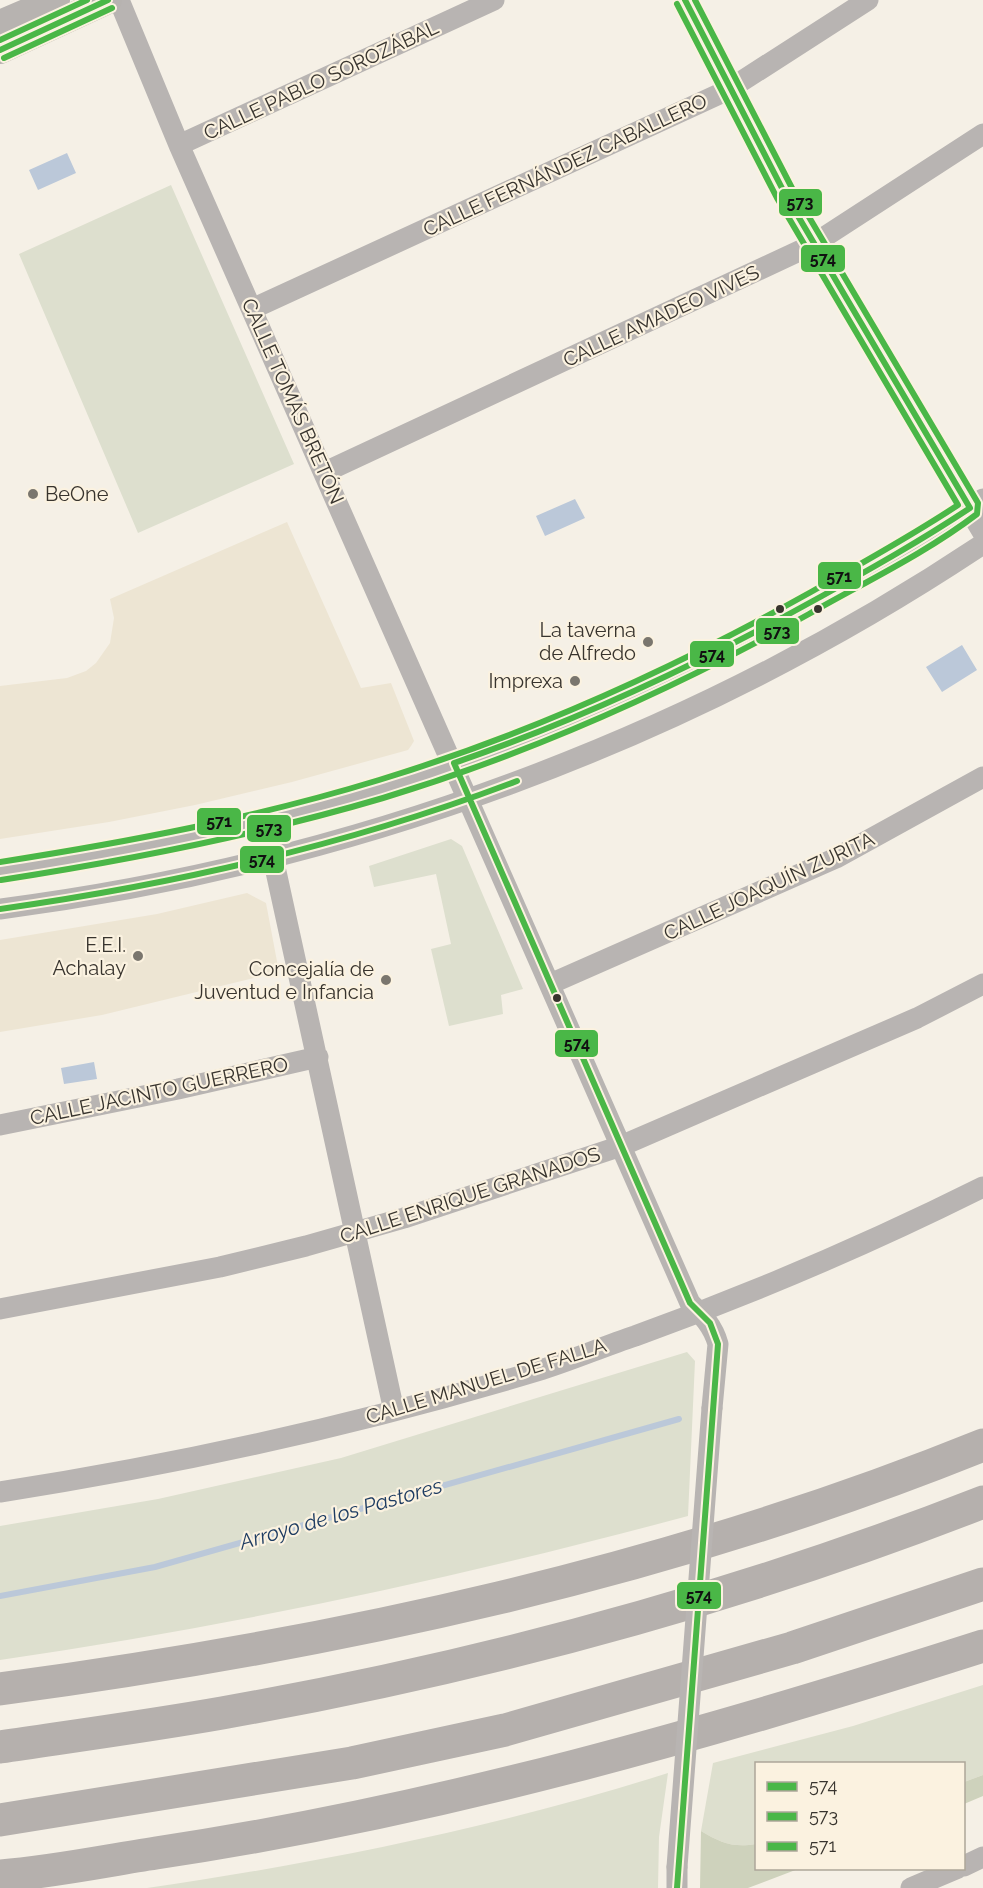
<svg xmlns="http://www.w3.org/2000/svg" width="983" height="1888" viewBox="0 0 983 1888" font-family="Raleway,sans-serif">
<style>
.built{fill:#ede5d3}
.green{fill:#dddfce}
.forest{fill:#ced2bc}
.water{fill:#bbc8d9}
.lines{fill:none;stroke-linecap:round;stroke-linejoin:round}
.stream{stroke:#bbc8d9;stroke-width:6}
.street{stroke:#b8b4b2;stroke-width:21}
.secondary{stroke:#b7b3b0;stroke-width:28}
.highway{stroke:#b5b0ad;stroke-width:33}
.street-bridge{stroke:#b8b4b2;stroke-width:21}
.bus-1-casing{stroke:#fbf2e0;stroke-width:10}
.bus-2-casing{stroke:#fbf2e0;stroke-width:10}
.bus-3-casing{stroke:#fbf2e0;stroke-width:10}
.bus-1{stroke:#4ab747;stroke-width:6}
.bus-2{stroke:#4ab747;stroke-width:6}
.bus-3{stroke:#4ab747;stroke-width:6}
.poi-dot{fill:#7a766e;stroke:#fbf2e0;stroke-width:2}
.bus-dot{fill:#38342e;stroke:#fbf2e0;stroke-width:2}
.labels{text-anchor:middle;stroke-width:4.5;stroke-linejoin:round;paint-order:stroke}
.street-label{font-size:20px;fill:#38342e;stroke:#fbf2e0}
.poi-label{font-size:20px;fill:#38342e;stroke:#fbf2e0;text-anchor:end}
.water-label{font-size:21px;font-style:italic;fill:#1e3c62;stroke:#fbf2e0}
.line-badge{stroke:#fbf2e0;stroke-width:2}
.pale-badge-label{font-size:16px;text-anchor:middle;font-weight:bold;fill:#111}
</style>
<rect width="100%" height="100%" fill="#f5f0e6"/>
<!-- built -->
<path class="built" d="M287 522 361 688 391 683 414 741 411 746 408 750 292 782 195 805 109 822 0 839V686L67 678 86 671 96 663 110 643 114 618 110 599Z
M247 893 266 903 279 972 102 1015 0 1032V940L157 914Z"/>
<!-- green -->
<path class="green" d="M171 185 294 464 138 533 19 254Z
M451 839 462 846 523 989 501 995 503 1014 449 1026 431 949 451 944 436 874 374 887 369 866Z
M687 1352 695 1361 688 1516C461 1577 233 1626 0 1660V1526L158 1499 341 1458Z
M983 1685V1775L964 1782V1764H756V1844C734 1848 721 1843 701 1831L713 1763 853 1726Z
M668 1773 659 1837 658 1888H147C320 1863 502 1826 668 1773Z"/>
<!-- forest -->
<path class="forest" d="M983 1775V1796L964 1804V1782Z
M701 1831C721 1843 734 1848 756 1844V1868L798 1869 748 1888H700Z"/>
<!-- water -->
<path class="water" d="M67 153 76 173 38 190 29 170Z
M575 499 585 518 545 536 536 516Z
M962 645 977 670 942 692 926 667Z
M94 1062 97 1079 64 1084 61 1068Z"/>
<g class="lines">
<!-- stream -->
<path class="stream" d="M0 1596 155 1567 679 1419"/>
<!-- street -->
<path class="street" d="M119 0 179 145 690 1303C703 1316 713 1326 718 1344L712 1408
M685 0 728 90 812 245 983 533
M179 145 494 0
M252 309 728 90 868 0
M325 472 812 245 983 134
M273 858 394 1411
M0 871C136 851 274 823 405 781 607 716 808 618 983 499
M0 909C350 864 689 740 983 544
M550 984 836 858 983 777
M0 1125 178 1089 318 1057
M0 1309 220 1267 306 1246 404 1218 621 1146 917 1018 983 984
M0 1492C181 1464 361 1424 537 1371 570 1361 602 1347 635 1336 754 1293 869 1244 983 1187
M964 1866 983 1857
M677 1888V1867
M911 1888 958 1868"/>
<!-- secondary -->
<path class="secondary" d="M0 24 56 0
M0 50 108 0"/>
<!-- highway -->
<path class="highway" d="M0 1689C335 1644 669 1572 983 1445
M0 1747C74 1736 148 1726 222 1713 481 1667 738 1598 983 1502
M0 1820 352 1763 505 1730 792 1648 983 1584
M0 1876C52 1872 104 1861 156 1853 438 1811 711 1733 983 1646"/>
<!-- street-bridge -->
<path class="street-bridge" d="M677 1867 712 1408"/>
<!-- bus-1 casing -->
<g class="bus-1-casing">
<path id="bus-1" d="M0 50 108 0
M0 909C178 884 349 845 517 781
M677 1888 718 1344 710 1323 690 1303 454 763C582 719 703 662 822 596 872 568 922 540 970 508L785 194 685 0"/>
</g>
<!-- bus-2 casing -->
<g class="bus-2-casing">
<path id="bus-2" d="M4 58 112 8
M1 880C130 860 258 835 383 798 532 753 674 689 809 614 865 582 926 553 977 514L978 503 793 190 695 0"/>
</g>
<!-- bus-3 casing -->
<g class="bus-3-casing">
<path id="bus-3" d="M0 40 87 0
M0 862C128 842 255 818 379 780 530 734 673 669 811 592 860 564 910 537 958 505L777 198 677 4"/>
</g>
<!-- bus-1 -->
<use href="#bus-1" class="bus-1"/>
<!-- bus-2 -->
<use href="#bus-2" class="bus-2"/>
<!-- bus-3 -->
<use href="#bus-3" class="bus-3"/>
</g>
<!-- markers -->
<g class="poi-dot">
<circle cx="33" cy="494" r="6"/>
<circle cx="648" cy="642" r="6"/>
<circle cx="575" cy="681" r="6"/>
<circle cx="138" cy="956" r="6"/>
<circle cx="386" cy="980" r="6"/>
</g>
<g class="bus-dot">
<circle cx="780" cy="609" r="5"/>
<circle cx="818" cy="609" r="5"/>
<circle cx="557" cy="998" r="5"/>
</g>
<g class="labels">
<!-- street labels -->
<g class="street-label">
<text transform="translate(321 80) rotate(-25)" y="7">CALLE PABLO SOROZÁBAL</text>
<text transform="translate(565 165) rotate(-25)" y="7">CALLE FERNÁNDEZ CABALLERO</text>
<text transform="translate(661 316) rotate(-25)" y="7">CALLE AMADEO VIVES</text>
<text transform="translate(293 401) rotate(66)" y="7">CALLE TOMÁS BRETÓN</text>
<text transform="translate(769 886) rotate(-25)" y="7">CALLE JOAQUÍN ZURITA</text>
<text transform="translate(159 1091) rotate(-12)" y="7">CALLE JACINTO GUERRERO</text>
<text transform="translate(470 1195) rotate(-18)" y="7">CALLE ENRIQUE GRANADOS</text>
<text transform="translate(486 1381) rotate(-17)" y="7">CALLE MANUEL DE FALLA</text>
</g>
<!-- poi labels -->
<g class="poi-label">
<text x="45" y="501" text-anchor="start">BeOne</text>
<text x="636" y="637">La taverna<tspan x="636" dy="23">de Alfredo</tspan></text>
<text x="563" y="688">Imprexa</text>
<text x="126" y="952">E.E.I.<tspan x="126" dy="23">Achalay</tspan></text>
<text x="374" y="976">Concejalía de<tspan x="374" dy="23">Juventud e Infancia</tspan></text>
</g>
<!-- water labels -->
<g class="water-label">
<text transform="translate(341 1514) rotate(-16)" y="7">Arroyo de los Pastores</text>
</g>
</g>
<g class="line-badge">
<rect x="778" y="188" width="45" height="29" rx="6" fill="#4ab747"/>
<rect x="800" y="244" width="46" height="29" rx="6" fill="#4ab747"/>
<rect x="817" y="561" width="45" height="29" rx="6" fill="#4ab747"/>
<rect x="755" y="617" width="45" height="28" rx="6" fill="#4ab747"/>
<rect x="689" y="640" width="46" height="28" rx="6" fill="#4ab747"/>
<rect x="196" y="807" width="46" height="29" rx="6" fill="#4ab747"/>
<rect x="246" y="814" width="46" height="29" rx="6" fill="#4ab747"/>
<rect x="239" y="845" width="46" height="29" rx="6" fill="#4ab747"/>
<rect x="554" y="1029" width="45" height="29" rx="6" fill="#4ab747"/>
<rect x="676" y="1581" width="46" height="29" rx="6" fill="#4ab747"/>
</g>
<g class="pale-badge-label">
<text x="800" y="208">573</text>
<text x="823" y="264">574</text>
<text x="839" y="582">571</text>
<text x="777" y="637">573</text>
<text x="712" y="660">574</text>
<text x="219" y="827">571</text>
<text x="269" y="834">573</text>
<text x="262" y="865">574</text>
<text x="577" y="1049">574</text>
<text x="699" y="1601">574</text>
</g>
<!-- legend -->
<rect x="755" y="1762" width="210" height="108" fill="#fbf2e0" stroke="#ada699" stroke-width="1.5"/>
<rect x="767" y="1782" width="30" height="9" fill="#4ab747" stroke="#ada699" stroke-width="1.5"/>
<text x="809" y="1792" font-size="18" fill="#38342e">574</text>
<rect x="767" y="1812" width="30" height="9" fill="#4ab747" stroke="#ada699" stroke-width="1.5"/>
<text x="809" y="1822" font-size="18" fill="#38342e">573</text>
<rect x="767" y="1842" width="30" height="9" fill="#4ab747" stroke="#ada699" stroke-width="1.5"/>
<text x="809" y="1852" font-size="18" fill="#38342e">571</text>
</svg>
